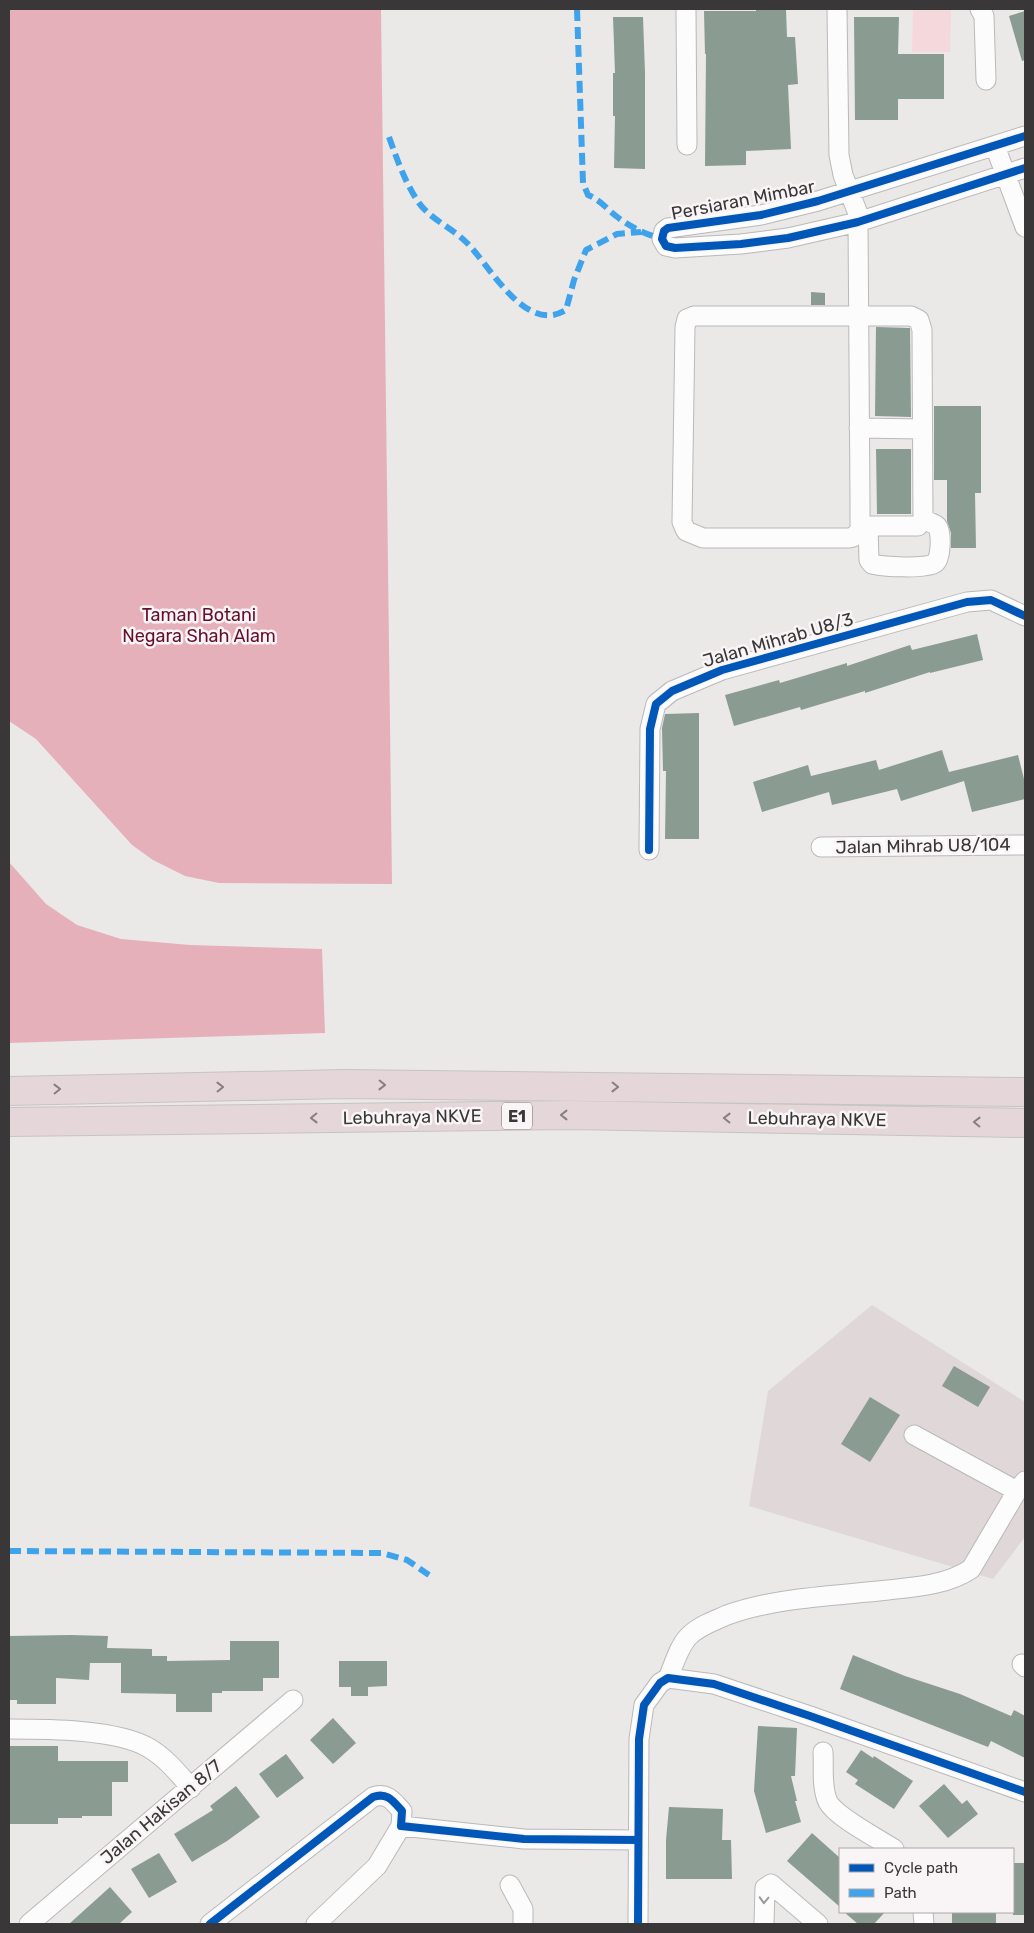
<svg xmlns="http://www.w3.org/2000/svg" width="1034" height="1933" viewBox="0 0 1034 1933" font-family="Rubik,sans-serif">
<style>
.built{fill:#dfd7d8}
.green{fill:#f5d8dc}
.forest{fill:#e6b0ba}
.building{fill:#8a9b91}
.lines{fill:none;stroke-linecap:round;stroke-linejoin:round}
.minor-casing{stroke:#bab8b8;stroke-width:21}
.highway-casing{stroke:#c5c4c4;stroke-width:30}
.minor{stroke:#fcfcfc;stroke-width:19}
.highway{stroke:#e4d6d9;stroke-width:28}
.quiet{stroke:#3fa3ec;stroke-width:6;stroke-dasharray:12 6;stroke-linecap:butt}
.cycleway-casing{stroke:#f9f4f5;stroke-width:11}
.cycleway{stroke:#0057b8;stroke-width:8}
.oneway{stroke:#867f80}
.oneway2{stroke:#9a9a9a}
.labels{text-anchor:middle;stroke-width:5;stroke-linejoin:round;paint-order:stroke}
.shield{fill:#f9f4f5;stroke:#737070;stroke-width:1}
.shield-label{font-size:16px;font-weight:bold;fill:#393737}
.street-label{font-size:18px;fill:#393737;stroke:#f9f4f5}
.park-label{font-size:18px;fill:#660f2c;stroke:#f9f4f5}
</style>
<rect width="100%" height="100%" fill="#ebe8e8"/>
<!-- built -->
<path class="built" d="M872 1305 1025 1402V1537L993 1579 749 1506 768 1391Z"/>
<!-- green -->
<path class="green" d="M913 9H951L950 52H912Z"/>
<!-- forest -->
<path class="forest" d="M9 9H381L392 884 219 883 185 876 153 860 132 845 36 739 9 721Z
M9 862 46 904 77 925 121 939 190 945 322 949 325 1033 9 1043Z"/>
<!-- building -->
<path class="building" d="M756 9H786L787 37H795L798 84 788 85 791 149 746 151V165L705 166 706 54H705L704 11H756Z
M1025 11V60L1022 61 1009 16Z
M613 17H643L645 73V169L614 168 615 116H613V73H615Z
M854 17H899L898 54H944V99H898V120H855Z
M811 292 825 293V305H811Z
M876 327 910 328 911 417 875 416Z
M934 406H981V493H975L976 548H951V533L947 521V480H934Z
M876 449H911V514H877Z
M977 634 983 660 930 673V672L865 693V691L801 710 800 707 734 726 725 695 779 680 780 683 847 663V666L910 645 912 650Z
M699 713V839H665L666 771H663L662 728 665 714Z
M942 750 949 772 1018 755 1025 783V799L972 812 964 781 901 801 897 789 832 805 829 792 762 812 753 782 808 765 811 776 876 760 879 770Z
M954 1366 990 1387 978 1407 942 1386Z
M870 1397 900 1415 870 1462 841 1444Z
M70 1635 108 1636 107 1648 152 1649V1656H167V1661L230 1660V1641H279V1678H263V1691H222V1693H212V1712H176V1694L121 1693V1663H90L89 1680 56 1678V1704H17V1700H9V1636Z
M853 1655 905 1676 960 1694 1011 1716 1014 1710 1025 1716V1758L991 1741 988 1747 840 1689Z
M339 1661H387V1686L368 1687V1696H351V1687H339Z
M333 1718 356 1743 333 1764 310 1740Z
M758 1726 797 1728 795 1776H791L797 1801H795L801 1822 766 1833 754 1791Z
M10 1746H58V1761H128V1782H112V1816H82V1818H58V1824H10Z
M861 1750 873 1758 874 1756 913 1781 894 1809 855 1784 858 1780 846 1772Z
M286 1754 304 1778 277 1798 259 1774Z
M944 1784 962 1804 967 1800 978 1814 948 1838 919 1806Z
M236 1786 260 1817 227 1841 192 1862 174 1834 213 1810 210 1806Z
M669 1807 723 1809 722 1840H731L732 1879H666V1840Z
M812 1833 840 1858V1907L787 1861Z
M159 1853 177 1882 149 1898 131 1869Z
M1013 1863H1025V1915H1013Z
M110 1887 132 1912 119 1924H69Z
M844 1912H885L874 1924H858Z
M952 1912H996V1924H952Z"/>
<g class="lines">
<!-- minor casing -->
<g class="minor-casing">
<path id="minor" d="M686 9 687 145
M837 9 839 155 843 175 857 211 858 222 860 501V531L853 537 849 538H703L686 531 682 522 685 327 687 319 694 316H911L919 320 922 330 923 519 918 526H860
M980 9 984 16 986 80
M1025 136 818 201 761 215 668 228 664 231 662 239 666 246 675 248 741 244 788 238 858 222 1025 168
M995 146 1025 227
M859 428 922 429
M868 526 869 560 872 564C883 567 926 569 935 563 941 559 942 532 937 526 933 523 927 521 923 519
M821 847 1025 845
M649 850 650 729 656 704 672 691 722 670 967 602 991 600 1025 616
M914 1435 1017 1491
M1022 1664 1025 1667
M668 1678C674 1665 678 1648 688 1637 698 1626 714 1621 727 1615 777 1597 835 1596 888 1590 915 1587 947 1585 971 1569L1017 1491 1025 1481
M668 1678 714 1684 810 1716 1025 1792
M9 1729C46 1729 117 1729 149 1748 166 1758 178 1773 191 1788
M823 1752C824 1767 821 1787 828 1802 836 1817 879 1839 894 1849
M401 1826 524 1839 638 1840
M510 1885 523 1909V1924
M923 1912 924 1924
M29 1924 293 1700
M210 1924 373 1797C387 1792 393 1801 402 1811L401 1826 377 1866 316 1924
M638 1924 639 1739 644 1705 660 1683 668 1678
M764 1924 765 1888 771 1884 818 1924"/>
</g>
<!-- highway casing -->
<g class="highway-casing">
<path id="highway" d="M9 1091 345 1084 1025 1092
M9 1122 570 1115 1025 1123"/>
</g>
<!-- minor -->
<use href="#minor" class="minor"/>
<!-- highway -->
<use href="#highway" class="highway"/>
<!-- quiet -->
<path class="quiet" d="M577 9 583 183 588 195C600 200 606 208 616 216 630 227 645 234 662 239
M389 137C397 159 404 180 417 200 428 218 451 227 466 242 490 265 525 335 566 310L574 280 586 250 617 234 641 232
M9 1551 382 1553 407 1560 429 1575"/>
<!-- cycleway casing -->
<g class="cycleway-casing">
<path id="cycleway" d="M1025 136 818 201 761 215 668 228 664 231 662 239 666 246 675 248 741 244 788 238 858 222 1025 168
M649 850 650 729 656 704 672 691 722 670 967 602 991 600 1025 616
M210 1924 373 1797C387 1792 393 1801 402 1811L401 1826 524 1839 638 1840
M638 1924 639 1739 644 1705 660 1683 668 1678 714 1684 810 1716 1025 1792"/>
</g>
<!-- cycleway -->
<use href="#cycleway" class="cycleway"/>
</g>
<!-- one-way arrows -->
<defs><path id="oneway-chevron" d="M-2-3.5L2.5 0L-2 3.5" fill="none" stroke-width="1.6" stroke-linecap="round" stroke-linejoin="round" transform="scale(1.25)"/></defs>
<g class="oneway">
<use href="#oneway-chevron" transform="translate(382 1085) rotate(1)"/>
<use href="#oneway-chevron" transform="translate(220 1087) rotate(-1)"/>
<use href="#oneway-chevron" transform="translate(615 1087) rotate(1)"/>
<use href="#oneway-chevron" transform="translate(57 1089) rotate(-1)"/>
<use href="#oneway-chevron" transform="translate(564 1115) rotate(180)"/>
<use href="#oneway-chevron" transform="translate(314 1118) rotate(179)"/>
<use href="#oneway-chevron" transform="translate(727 1118) rotate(-179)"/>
<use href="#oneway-chevron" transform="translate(977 1122) rotate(-179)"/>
</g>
<use class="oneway2" href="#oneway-chevron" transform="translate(764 1900) rotate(92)"/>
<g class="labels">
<!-- shield labels -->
<rect class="shield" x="502" y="1102.5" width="30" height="27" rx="4"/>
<g class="shield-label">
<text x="517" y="1122">E1</text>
</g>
<!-- street labels -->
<g class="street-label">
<text transform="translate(743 200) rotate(-11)" y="6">Persiaran Mimbar</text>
<text transform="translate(778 640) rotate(-16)" y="6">Jalan Mihrab U8/3</text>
<text transform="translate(923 846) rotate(-1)" y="6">Jalan Mihrab U8/104</text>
<text transform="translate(412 1117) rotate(-1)" y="6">Lebuhraya NKVE</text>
<text transform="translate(817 1119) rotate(1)" y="6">Lebuhraya NKVE</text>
<text transform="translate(161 1812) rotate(-40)" y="6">Jalan Hakisan 8/7</text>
</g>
<!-- park labels -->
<g class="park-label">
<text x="199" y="621">Taman Botani<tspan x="199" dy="21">Negara Shah Alam</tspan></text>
</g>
</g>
<!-- border -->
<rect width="1034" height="1933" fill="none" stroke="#393737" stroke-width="20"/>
<!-- legend -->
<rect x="839" y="1848" width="175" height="65" fill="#f9f4f5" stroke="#aca8a9"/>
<rect x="849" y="1864" width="25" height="8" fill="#0057b8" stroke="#aca8a9"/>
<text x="884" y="1873" font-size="15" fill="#393737">Cycle path</text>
<rect x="849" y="1889" width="25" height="8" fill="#3fa3ec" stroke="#aca8a9"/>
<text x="884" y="1898" font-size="15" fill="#393737">Path</text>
</svg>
